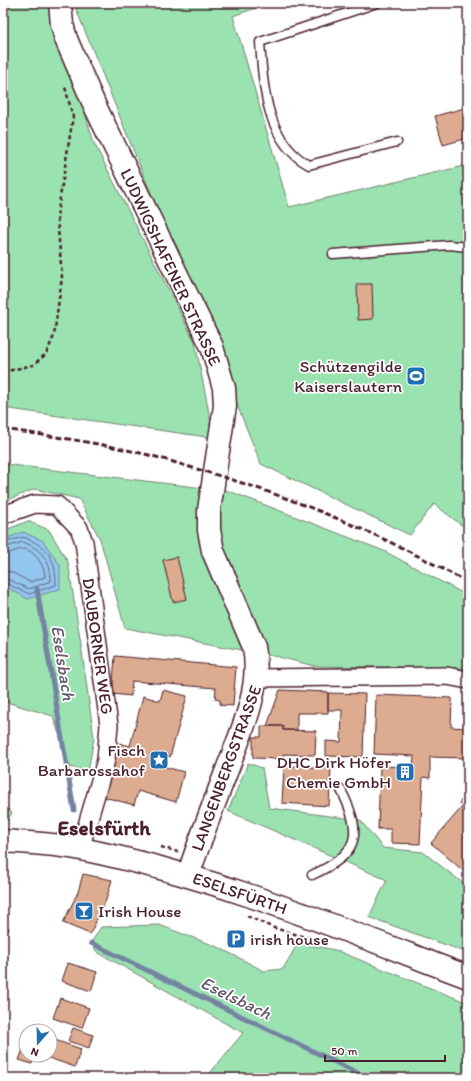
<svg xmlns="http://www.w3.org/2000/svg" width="471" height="1081" viewBox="0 0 471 1081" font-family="Itim,sans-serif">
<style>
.green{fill:#9ae3b1;stroke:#72816e}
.water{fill:#92c6ef;stroke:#7583a1}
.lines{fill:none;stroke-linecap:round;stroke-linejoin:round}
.shore{stroke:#676279;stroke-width:1}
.stream{stroke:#7583a1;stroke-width:5}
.building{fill:#ddac90;stroke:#4a1f2b}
.lane-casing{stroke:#4a1f2b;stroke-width:11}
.street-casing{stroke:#4a1f2b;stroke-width:20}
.secondary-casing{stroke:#4a1f2b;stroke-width:25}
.path{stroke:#4a1f2b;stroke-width:2.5;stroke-dasharray:4 3;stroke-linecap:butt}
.lane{stroke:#fff;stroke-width:8}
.street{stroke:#fff;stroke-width:17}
.secondary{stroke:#fff;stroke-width:22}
.rail{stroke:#4a1f2b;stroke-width:3;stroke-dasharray:6 3;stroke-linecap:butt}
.labels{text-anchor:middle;stroke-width:3.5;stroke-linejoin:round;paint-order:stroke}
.street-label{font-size:17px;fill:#4a1f2b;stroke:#fff}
.poi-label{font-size:17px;fill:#4a1f2b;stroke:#fff;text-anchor:end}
.water-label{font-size:18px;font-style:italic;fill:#635970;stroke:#fff}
.district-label{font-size:21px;font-weight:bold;fill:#4a1f2b;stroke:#fff}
</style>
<rect width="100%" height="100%" fill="#fff"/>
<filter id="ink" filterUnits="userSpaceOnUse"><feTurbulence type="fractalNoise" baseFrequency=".025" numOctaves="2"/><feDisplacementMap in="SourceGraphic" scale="8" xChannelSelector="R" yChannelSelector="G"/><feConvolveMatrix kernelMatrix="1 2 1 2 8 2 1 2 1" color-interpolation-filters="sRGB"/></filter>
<g filter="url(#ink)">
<!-- green -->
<path class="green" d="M3 3H52L94 143 195 342 214 438 3 408Z
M78 3H270L233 16 289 207 468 165V530L434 504 410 535 261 464 76 9Z
M3 464 229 491 384 551 468 596V668L314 666 279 657 125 628 100 539 79 499 35 489 3 502Z
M28 521 49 530 68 562 81 645 94 738 88 771 70 767 53 716 3 701V531Z
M248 763 262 768 269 808 360 820 383 848 423 852 468 887V953L369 917 387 880 228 811Z
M3 806 12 813 8 820 3 819Z
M159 925 218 947 264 971 283 969 298 943 335 950 468 1003V1078H206L243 1033 97 952 91 943 101 927Z"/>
<!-- water -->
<path class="water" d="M23 532 43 541 60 565V589L28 599 3 585V540Z"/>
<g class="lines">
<!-- shore -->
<path class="shore" d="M3 543 23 537C48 546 56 559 56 585L29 594 3 582
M3 548 23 542C42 549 51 561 51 581L29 589 3 577
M3 554C10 554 15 550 22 549 34 548 45 567 45 577L30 582 11 572 3 571"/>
<!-- stream -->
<path class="stream" d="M37 589 74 810
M91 943 368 1078"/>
</g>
<!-- building -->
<path class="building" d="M468 107V138L443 145 435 116Z
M357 284H372L373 319 358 320Z
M177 557 187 599 173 602 163 560Z
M115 656 236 667 233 706 220 705V700L215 699 216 688 132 681 131 696 112 694Z
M163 690 187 696 170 757 157 753 154 764 184 772 176 802 138 791 134 805 104 797 119 743 130 746 143 696 160 701Z
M280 690 328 692V713H297V730H283V726H267Z
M328 693 365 694 363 757 326 756V741L341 742 342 710H328Z
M376 695 452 698 451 727 468 728V758L430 757V778L423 777 420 844 391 843V829H378L380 766 413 767 414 756 374 754Z
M261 726H283V730L316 731 315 755 283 754V759L253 758V737H261Z
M284 766 331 768 329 806 282 803Z
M468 792V875L431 843 463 806 459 803Z
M83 874 112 880 106 900 90 934 63 923 78 892Z
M3 926 9 928 3 943Z
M68 963 97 972 91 991 62 981Z
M3 965 7 966 3 976Z
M60 998 89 1008 82 1028 53 1018Z
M73 1028 93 1035 89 1048 68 1041Z
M52 1039 81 1049 75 1067 46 1057V1055H50Z
M25 1044 26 1055H35L32 1064 19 1060Z"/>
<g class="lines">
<!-- lane casing -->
<g class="lane-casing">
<path id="lane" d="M377 3 260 42C263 85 266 142 309 165L397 142
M333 254 449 245 468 247
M312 875C359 854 364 835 341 790"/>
</g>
<!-- street casing -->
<g class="street-casing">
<path id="street" d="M3 515 35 504 57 505 79 528 84 542 109 725 106 760 80 849
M256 678 447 676 468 680"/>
</g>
<!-- secondary casing -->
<g class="secondary-casing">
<path id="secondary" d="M60 3 62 24 66 39 94 104 212 347 224 388 225 406 209 510V530L213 551 254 647C262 691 240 735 225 775 212 809 199 842 188 876
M3 841C29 843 56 844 81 849 215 876 341 929 468 977"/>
</g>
<!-- path -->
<path class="path" d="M3 372 33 365 46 354 54 336 62 277 57 216 73 117 65 87
M161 847 178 852
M247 916 274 928 312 939"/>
<!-- lane -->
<use href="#lane" class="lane"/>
<!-- street -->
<use href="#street" class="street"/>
<!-- secondary -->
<use href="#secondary" class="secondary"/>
<!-- rail -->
<path class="rail" d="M3 429C49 436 95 442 140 453 163 458 185 466 207 472 300 500 384 535 468 583"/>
</g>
</g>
<!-- icons -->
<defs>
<g id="stadium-square" transform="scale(1)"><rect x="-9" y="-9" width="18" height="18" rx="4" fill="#1f6fb2" stroke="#fff"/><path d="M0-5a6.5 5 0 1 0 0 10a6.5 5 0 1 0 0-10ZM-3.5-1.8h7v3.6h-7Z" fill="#fff"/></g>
<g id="sight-square" transform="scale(1)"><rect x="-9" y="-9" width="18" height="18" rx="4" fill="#1f6fb2" stroke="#fff"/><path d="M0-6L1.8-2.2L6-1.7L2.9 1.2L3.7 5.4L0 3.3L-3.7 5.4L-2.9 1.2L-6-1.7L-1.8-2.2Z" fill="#fff"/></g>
<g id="building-square" transform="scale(1)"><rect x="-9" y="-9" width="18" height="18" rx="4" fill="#1f6fb2" stroke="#fff"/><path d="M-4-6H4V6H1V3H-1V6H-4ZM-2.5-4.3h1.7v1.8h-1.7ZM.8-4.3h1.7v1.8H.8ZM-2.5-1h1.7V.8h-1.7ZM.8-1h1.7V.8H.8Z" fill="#fff"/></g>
<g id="bar-square" transform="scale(1)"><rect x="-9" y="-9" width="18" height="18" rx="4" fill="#1f6fb2" stroke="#fff"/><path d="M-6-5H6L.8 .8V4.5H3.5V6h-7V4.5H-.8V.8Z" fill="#fff"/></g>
<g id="parking-square" transform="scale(1)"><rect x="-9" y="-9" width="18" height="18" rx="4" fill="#1f6fb2" stroke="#fff"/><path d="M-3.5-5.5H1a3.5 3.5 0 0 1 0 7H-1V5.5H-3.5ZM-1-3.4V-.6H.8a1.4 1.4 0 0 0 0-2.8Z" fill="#fff"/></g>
</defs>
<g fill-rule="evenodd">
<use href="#stadium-square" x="416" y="376"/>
<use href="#sight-square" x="159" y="760"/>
<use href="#building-square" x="405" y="772"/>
<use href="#bar-square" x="84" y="911"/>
<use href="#parking-square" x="236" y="939"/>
</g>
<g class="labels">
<!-- street labels -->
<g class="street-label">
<text transform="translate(171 267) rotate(65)" y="6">LUDWIGSHAFENER STRASSE</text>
<text transform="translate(98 646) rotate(82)" y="6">DAUBORNER WEG</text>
<text transform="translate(226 768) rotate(-70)" y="6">LANGENBERGSTRASSE</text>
<text transform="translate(240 893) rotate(19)" y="6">ESELSFÜRTH</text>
</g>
<!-- poi labels -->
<g class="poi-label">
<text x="402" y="372">Schützengilde<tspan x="402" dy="20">Kaiserslautern</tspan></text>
<text x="145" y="756">Fisch<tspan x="145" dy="20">Barbarossahof</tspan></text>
<text x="391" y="768">DHC Dirk Höfer<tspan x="391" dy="20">Chemie GmbH</tspan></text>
<text x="98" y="917" text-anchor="start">Irish House</text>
<text x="250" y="945" text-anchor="start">irish house</text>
</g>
<!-- water labels -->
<g class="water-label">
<text transform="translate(63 663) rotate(81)" y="6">Eselsbach</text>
<text transform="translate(236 998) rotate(26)" y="6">Eselsbach</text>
</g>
<!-- district labels -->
<g class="district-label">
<text x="104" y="835">Eselsfürth</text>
</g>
</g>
<!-- margin -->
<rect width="471" height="1081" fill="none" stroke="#fff" stroke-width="16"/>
<rect x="8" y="8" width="455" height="1065" fill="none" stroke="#4a1f2b" stroke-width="1.5" filter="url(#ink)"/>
<!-- north arrow -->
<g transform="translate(38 1043) rotate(200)"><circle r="19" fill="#ffffff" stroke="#b7a5aa"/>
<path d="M0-3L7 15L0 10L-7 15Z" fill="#1f6fb2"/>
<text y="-6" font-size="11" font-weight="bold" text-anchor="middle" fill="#4a1f2b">N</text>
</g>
<!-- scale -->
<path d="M325 1055v6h120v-6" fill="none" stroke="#4a1f2b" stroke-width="2"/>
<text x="331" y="1055" font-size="12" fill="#4a1f2b" stroke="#ffffff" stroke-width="3" paint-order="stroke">50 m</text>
</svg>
